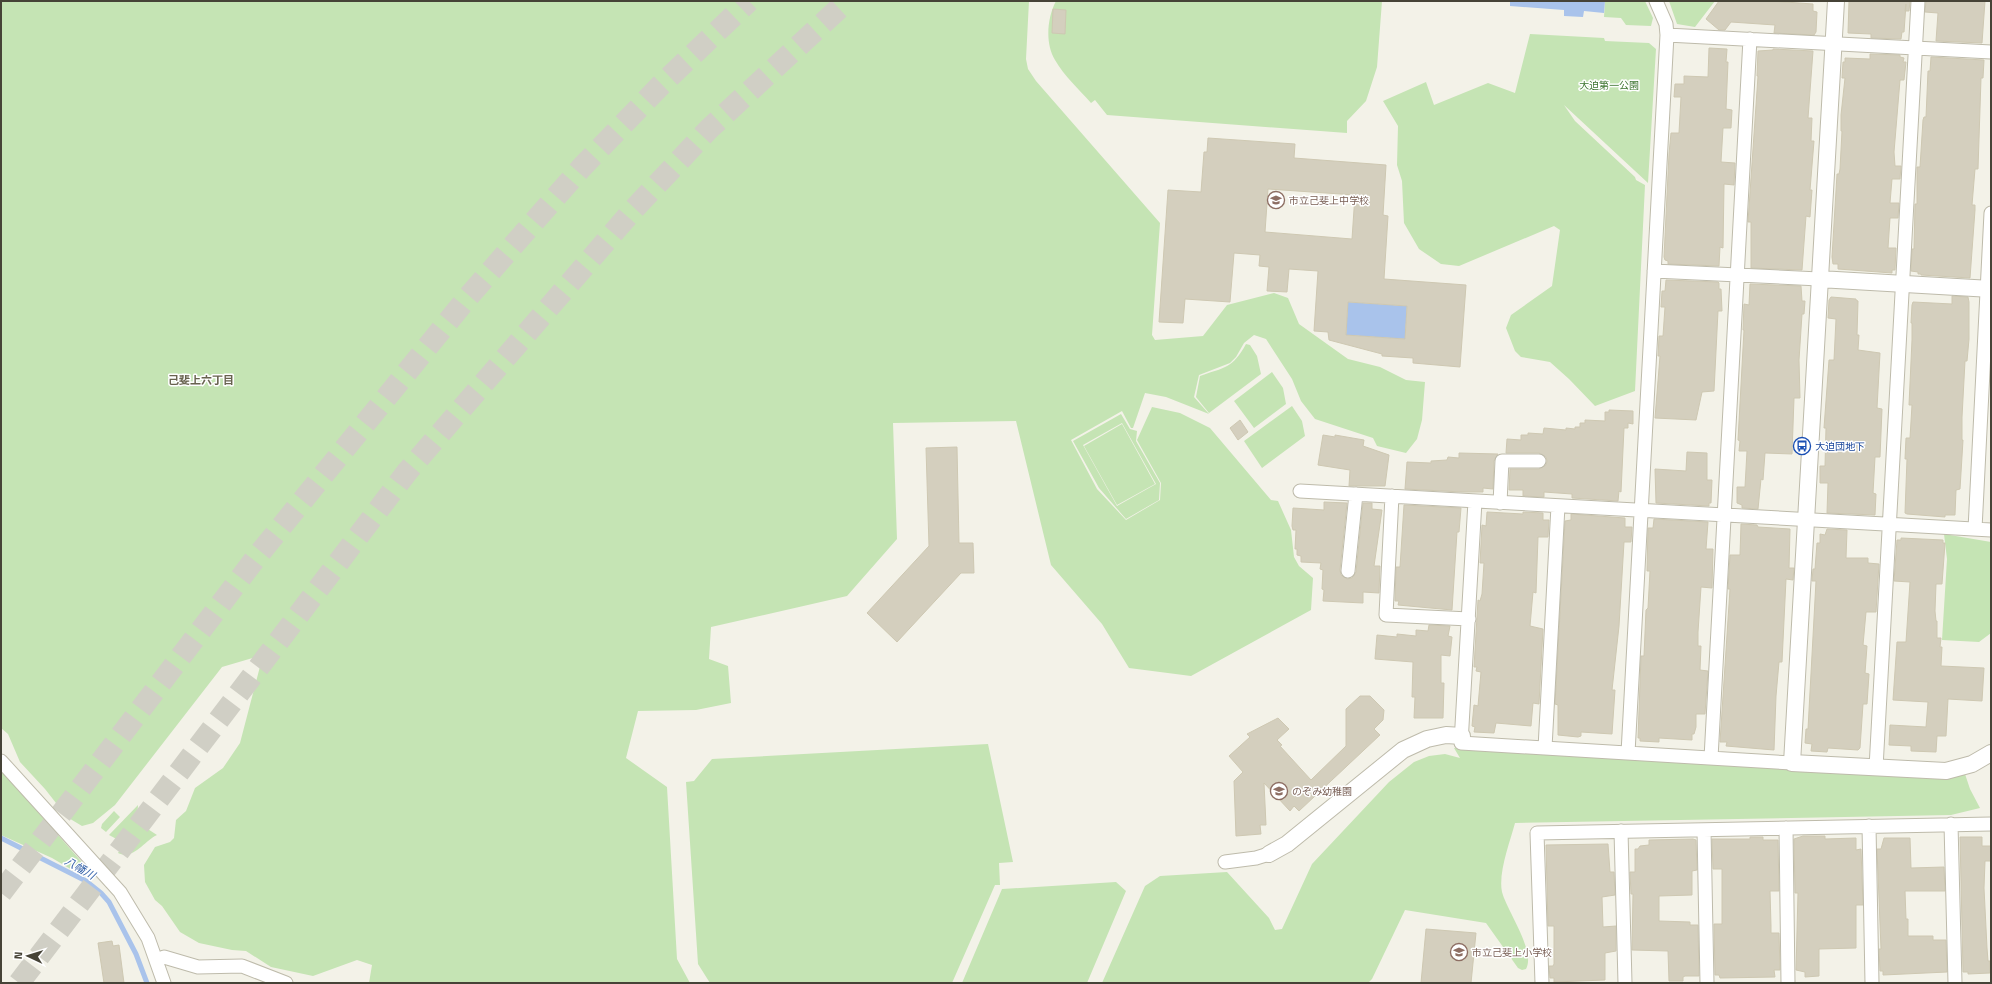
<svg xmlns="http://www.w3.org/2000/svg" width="1992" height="984" viewBox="0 0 1992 984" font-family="'Titillium Web','Noto Sans JP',sans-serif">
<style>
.green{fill:#c5e4b4;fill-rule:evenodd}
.water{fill:#a9c3eb}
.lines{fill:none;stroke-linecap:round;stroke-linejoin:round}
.stream{stroke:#a9c3eb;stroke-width:5}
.building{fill:#d4cfbe;stroke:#cec8b2;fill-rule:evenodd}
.motorway-tunnel{stroke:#d0cfc5;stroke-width:22;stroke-dasharray:22 11;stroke-linecap:butt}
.minor-casing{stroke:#bebbab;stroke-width:15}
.tertiary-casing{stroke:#bebbab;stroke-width:18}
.minor{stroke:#fff;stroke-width:13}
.tertiary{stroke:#fff;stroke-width:16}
.labels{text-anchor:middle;stroke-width:3;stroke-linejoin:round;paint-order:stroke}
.park-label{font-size:10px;fill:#3b732e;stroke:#fff}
.education-label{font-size:10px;fill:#785e54;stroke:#fff;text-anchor:start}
.transit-label{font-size:10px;fill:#164399;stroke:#fff;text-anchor:start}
.neighbourhood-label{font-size:11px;font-weight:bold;fill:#68624f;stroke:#fff}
.water-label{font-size:11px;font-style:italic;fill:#3864aa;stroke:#fff}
</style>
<rect width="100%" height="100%" fill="#f3f2e8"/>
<!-- green -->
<path class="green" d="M1 1H1029L1026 59 1028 69 1036 81 1160 223 1152 335 1155 340 1203 336 1227 305 1274 293 1288 298 1299 324 1348 359 1380 367 1406 380 1425 382 1422 420 1417 439 1406 453 1377 446 1373 438 1315 419 1301 401 1292 379 1266 339 1254 335 1244 343 1236 357 1230 363 1199 375 1194 397 1209 414 1166 397 1145 393 1133 428H1131L1122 411 1071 440 1097 489 1126 520 1160 500 1161 483 1137 440 1152 407 1180 413 1210 428 1271 500 1278 501 1291 530 1294 557 1299 566 1313 578 1311 610 1191 676 1129 668 1102 624 1051 565 1016 421 893 423 897 539 847 596 711 627 709 659 728 666 731 703 696 710 638 711 626 758 667 787 677 959 690 983H369L372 965 357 960 313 976 271 967 246 951 232 950 199 943 180 932 162 906 155 900 145 882 144 865 155 847 170 842 174 838 176 820 186 811 195 788 223 768 240 743 263 655 222 667 115 805 93 823 82 826 67 817 45 789 20 762 8 734 1 728Z
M1056 1H1382L1377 67 1366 101 1347 121V133L1107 115 1095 100 1091 103C1079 89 1064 76 1055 60 1045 44 1047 18 1056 1Z
M1605 1H1645L1653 18 1651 26 1626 25 1621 18 1604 17Z
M1669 1H1715L1695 27 1677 24Z
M1530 34 1604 38 1605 41 1649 43 1656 49 1648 183 1564 105 1575 121 1635 177 1636 180 1645 185 1635 391 1595 406 1569 379 1550 362 1521 357 1515 351 1506 328 1511 315 1552 286 1560 230 1554 226 1459 266 1441 264 1419 249 1404 223 1402 181 1397 165 1398 126 1383 101 1426 82 1434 105 1488 83 1515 93Z
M1246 344 1250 345 1257 356 1261 374 1209 413 1196 397 1200 376C1225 367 1232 369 1246 344Z
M1272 372 1283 388 1286 404 1254 428 1234 401Z
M1292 406 1302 421 1305 436 1262 468 1244 441Z
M1121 414 1130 429 1137 431 1136 441 1160 483 1159 500 1126 519 1099 488 1073 441ZM1122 423 1156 484 1117 506 1083 445Z
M1122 424 1155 484 1117 505 1084 446Z
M1944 534 1991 542V633L1979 642 1942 640 1947 559Z
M988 744 1013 862 999 863 1000 885H995L952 983H710L698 964 686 782 694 781 712 759Z
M1454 748 1935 779 1965 774 1970 789 1980 808 1951 815 1515 823C1510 842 1498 873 1502 892 1507 911 1536 951 1526 969L1522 970 1518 968 1486 923 1405 910 1372 979 1368 983H1102L1145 886 1160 876 1227 872 1269 918 1275 930 1282 929 1312 864 1389 782 1414 762 1429 756 1445 754 1460 758Z
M1 770 87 868 79 874 52 858 1 835Z
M138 805 137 822 157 835C144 841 134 860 118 853L124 843 109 835Z
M114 811 120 817 106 832 101 828 102 824Z
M1116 882 1126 891 1087 983H962L1002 889Z"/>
<!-- water -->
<path class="water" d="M1510 1H1605L1604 13 1584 11 1583 17 1564 16V10L1510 6Z
M1348 302 1407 306 1405 339 1346 335Z"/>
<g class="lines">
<!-- stream -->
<path class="stream" d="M1 838 86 881 101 893 109 902 136 954 147 983"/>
</g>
<!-- building -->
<path class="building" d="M1719 1H1771L1813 4V11L1817 12 1816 32 1814 35 1774 33 1775 25 1731 22 1725 30H1719L1706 19Z
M1849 1H1910L1909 11H1905L1906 4 1904 32H1902L1901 39 1871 38V34L1848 33Z
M1926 1H1985L1982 43 1936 41 1938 13 1925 12Z
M1053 9 1066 10 1065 34 1052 33Z
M1709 48 1727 49 1726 62H1728L1726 109 1732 110 1731 128H1723L1721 162 1735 163 1734 185 1724 184 1723 248 1720 247 1719 266 1668 264V261L1665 260 1664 257 1669 154 1671 133H1679L1681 97H1674L1675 84H1684V76L1708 77Z
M1773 49 1813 51 1808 118H1812L1811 141H1814L1810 190H1812L1810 217 1806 216 1802 270 1751 268V222H1748L1758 76H1757L1758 51 1773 50Z
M1870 54 1900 55V57L1904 58 1903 62H1906L1904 80H1900L1894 152 1895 166H1901L1900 179H1892L1890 203H1899L1898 218H1890L1888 248H1896L1895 270H1892V273L1838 269V264H1833L1832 257 1837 174H1839L1840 169 1842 131H1841V115L1845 78H1842L1843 62H1845V58L1870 59Z
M1931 57 1984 60 1983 78H1981L1978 169H1975L1972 205H1975V210L1970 278 1921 275V274H1918V272L1911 271 1912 249H1914L1915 204H1917V167H1920L1923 120 1924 117H1926L1928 71H1930Z
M1208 138 1295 144 1294 158 1386 165 1383 215 1388 216 1384 279 1466 285 1460 367 1413 363V358L1382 356V354L1329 340 1328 332 1314 331 1318 271 1289 269 1287 292 1267 291 1269 267 1259 266 1260 255 1234 253 1230 302 1185 299 1183 323 1159 322 1168 190 1201 192 1204 152H1207ZM1268 189 1355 195 1352 239 1265 232ZM1348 302 1407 306 1405 339 1346 335Z
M1666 280 1718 282 1719 283V289H1721L1722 311H1718L1714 391 1702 392 1696 420 1655 418 1660 356H1658L1659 336H1663L1665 307H1661L1662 291H1665Z
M1750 284 1801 286 1802 301H1805L1804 314H1802L1799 360 1800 398H1794L1792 454 1765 453 1763 480 1761 479 1758 509 1742 508V505L1737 503V487H1745L1747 451H1739L1740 441 1738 440 1744 330H1743L1744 304 1749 305Z
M1952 296 1968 297 1969 302V339L1967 361H1965L1962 417V440H1963L1960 489 1956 490 1955 515H1945V517L1907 514 1905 513 1907 459H1905L1906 438H1910L1912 405H1909L1912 340V323H1911L1912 305 1913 302 1952 304Z
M1831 297 1856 299V300L1858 301 1857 335H1859L1858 350 1880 353 1877 408 1882 409 1880 457H1875L1873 493 1876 494 1875 515 1827 513 1828 483H1820V466H1825L1826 428H1824L1829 360H1834L1836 319 1828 318 1829 300Z
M1609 410 1633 411V424L1628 423V428H1624L1621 492 1619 491 1618 501 1572 498V494L1544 492V497L1523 496V490H1509L1510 469H1539L1546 465 1547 461 1546 457 1539 453H1506L1507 439 1521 440V435H1528V433L1543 434 1544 428 1566 430V428L1575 429V427H1580V423H1585V420L1605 421V412H1609Z
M1240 420 1248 432 1238 440 1230 428Z
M1323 435 1335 437V435L1364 440 1363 446 1389 455 1385 486H1349L1350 470 1318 465Z
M957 447 959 543H973L974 573H961L897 642 867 613 929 546 926 448Z
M1687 452 1707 453V480H1712L1711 503H1709V506L1656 503 1655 469 1686 471Z
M1459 453 1498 454 1494 461 1493 489 1483 488V492H1462L1405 489 1407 462 1431 463V461L1447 460 1448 457 1459 458Z
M1324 502 1347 503 1340 570 1341 575 1347 579 1352 578 1356 572 1363 503H1372V509L1382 510 1374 566H1380L1379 593 1363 592V603L1323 601 1324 590 1322 589 1323 570 1320 569 1321 563 1301 562V556L1297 555V549H1295L1296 530H1293L1292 526 1293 508 1324 510Z
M1404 505 1461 508 1459 532H1457L1452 610 1398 605 1399 601H1395L1396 567H1400Z
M1487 512 1523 514V512L1543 513V520H1549L1548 537H1538L1536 593 1533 592 1530 626 1543 629 1539 704 1533 703 1531 726 1496 723 1494 733 1474 732 1475 727 1472 726 1474 705 1478 706 1481 672 1476 671 1477 667H1474L1478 600 1480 601 1482 594 1484 563H1480L1482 525 1486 526Z
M1571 514 1625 518V527H1632L1631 542H1624L1619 626 1612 690H1615L1612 734 1581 732V736L1578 737 1558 735V705L1555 704 1565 521 1571 520Z
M1654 519 1708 522 1706 549H1713L1712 588 1701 587 1698 632V646H1701L1700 670 1708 671 1705 714H1696V727L1694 734H1692V740L1659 738V742L1640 741V738H1638L1641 656H1644L1646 610 1648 608 1650 571H1647L1648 528H1653Z
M1741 524 1757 525 1758 527 1790 529 1789 568H1794L1793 580 1786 579 1782 662H1779L1776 696 1774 750 1726 746 1727 742H1720L1730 589H1728L1730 555H1740Z
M1827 529 1847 530 1846 558H1868V563L1879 564 1876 612H1866L1863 645 1867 646 1865 673 1869 674 1867 704H1863L1860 748 1858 750 1828 748 1827 752 1811 751 1812 744 1805 743 1806 729H1808L1816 581H1812L1813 569H1815L1817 543H1820V534L1825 535Z
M1901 538 1943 540V543H1945L1942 584H1936L1935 611 1936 621H1937V638H1941L1940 647H1942L1941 666 1984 668 1982 701 1948 699 1946 736H1937L1936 752 1911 751V746L1889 745 1890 725 1926 727 1928 702 1893 700 1897 642H1906L1910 582 1894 581 1897 540H1901Z
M1429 625 1450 626 1448 636 1452 637 1450 656 1441 655V683H1444L1443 718H1414L1415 697H1412L1413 662 1375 659 1377 635 1397 637V634L1416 636V630L1428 631Z
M1360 696H1370L1384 710 1383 720 1374 729 1380 735 1299 811 1294 806 1290 811 1264 783 1266 825H1260L1261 834 1236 836 1234 781 1243 772 1229 756 1250 737 1247 734 1278 718 1289 729 1277 740 1282 745 1280 746 1311 780 1346 746V709Z
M1803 836H1825V839L1856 838V850L1861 849 1863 905H1856V948L1819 949V976L1805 977V972L1796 970 1798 893H1795L1794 839Z
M1750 837H1763V840H1778L1779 891H1770L1771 926V933H1779L1780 970H1774L1775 977 1720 978 1719 975H1715L1714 924H1722V869H1713L1712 839H1750Z
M1960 837H1982V846H1991V861H1985L1984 888 1987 948 1988 961H1990V973L1968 974V972H1963Z
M1884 838H1910L1911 868 1944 867 1945 891H1905L1906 919H1908V936H1933V940H1946L1947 972 1883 975V971H1880L1879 949H1881L1877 849H1881Z
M1693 839 1696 840 1697 870 1692 871V895L1659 896V921L1690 922V925H1698L1699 976H1685L1683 977V981H1669L1668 951 1632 950 1633 894H1631L1630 872H1635V849H1638L1640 846 1649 845V840Z
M1608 844 1610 872H1614L1615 895 1602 897 1603 927 1616 926V951L1605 953V980L1554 982V978H1550L1549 966H1553L1554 964V926H1548L1546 845Z
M1426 929 1476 933 1471 983H1421Z
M112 941 113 946 119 945 124 983H104L98 943Z"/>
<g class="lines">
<!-- motorway-tunnel -->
<path class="motorway-tunnel" d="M1 893 255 559 468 297 582 167 661 85 749 1
M19 983 407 472 633 210 709 129 847 1"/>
<!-- minor casing -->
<g class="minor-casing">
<path id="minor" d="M1667 35 1991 52
M1654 271 1819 279
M1300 491 1991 530
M1392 496 1386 615 1469 619
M1475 501 1461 743 1792 763
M1500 503 1502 461H1539
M1975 529 1991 213
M1348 571 1356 494
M1545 748 1558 506
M1628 753 1667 35 1666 24 1656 1
M1711 758 1750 39
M1 761 120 892 148 938 164 983
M1876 768 1918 1
M1951 824 1955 983
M1869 826 1872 983
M1786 828 1788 983
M1704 830 1707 983
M1621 831 1625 983
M1225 862 1256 858 1269 854
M156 960 164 957 198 967 242 966 286 983
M1542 983 1537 833 1991 824"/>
</g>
<!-- tertiary casing -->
<g class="tertiary-casing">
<path id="tertiary" d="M1836 1 1792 763 1946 771 1972 764 1991 753
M1819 279 1991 289
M1269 854 1287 844 1403 750 1427 739 1446 735 1462 736"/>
</g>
<!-- minor -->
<use href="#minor" class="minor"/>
<!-- tertiary -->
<use href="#tertiary" class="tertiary"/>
</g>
<!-- icons -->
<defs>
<g id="school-ring" transform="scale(0.9)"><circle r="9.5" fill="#fff" stroke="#8d6e63" stroke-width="1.5"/><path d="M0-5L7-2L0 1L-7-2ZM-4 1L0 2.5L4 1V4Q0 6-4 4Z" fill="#8d6e63"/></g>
<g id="bus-ring" transform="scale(0.9)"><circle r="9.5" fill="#fff" stroke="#1a4fb4" stroke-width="1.5"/><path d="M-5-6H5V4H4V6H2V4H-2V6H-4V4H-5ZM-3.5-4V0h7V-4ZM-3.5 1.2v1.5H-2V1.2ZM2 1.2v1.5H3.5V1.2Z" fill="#1a4fb4"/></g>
</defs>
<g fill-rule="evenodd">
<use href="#school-ring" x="1276" y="200"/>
<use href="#bus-ring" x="1802" y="446"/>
<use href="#school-ring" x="1279" y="791"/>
<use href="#school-ring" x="1459" y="952"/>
</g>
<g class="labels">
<!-- park labels -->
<g class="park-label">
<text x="1609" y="89">大迫第一公園</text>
</g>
<!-- education labels -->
<g class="education-label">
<text x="1289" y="204">市立己斐上中学校</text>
<text x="1292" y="795">のぞみ幼稚園</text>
<text x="1472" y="956">市立己斐上小学校</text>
</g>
<!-- transit labels -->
<g class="transit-label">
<text x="1815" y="450">大迫団地下</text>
</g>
<!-- neighbourhood labels -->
<g class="neighbourhood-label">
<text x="201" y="384">己斐上六丁目</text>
</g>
<!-- water labels -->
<g class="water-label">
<text transform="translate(80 868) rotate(30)" y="4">八幡川</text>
</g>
</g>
<!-- border -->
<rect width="1992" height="984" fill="none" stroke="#464337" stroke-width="4"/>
<!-- north arrow -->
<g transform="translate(28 956) rotate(274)" stroke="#ffffff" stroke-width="3" paint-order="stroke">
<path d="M0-3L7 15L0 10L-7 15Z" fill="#464337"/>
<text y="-6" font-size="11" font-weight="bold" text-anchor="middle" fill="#464337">N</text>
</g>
</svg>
